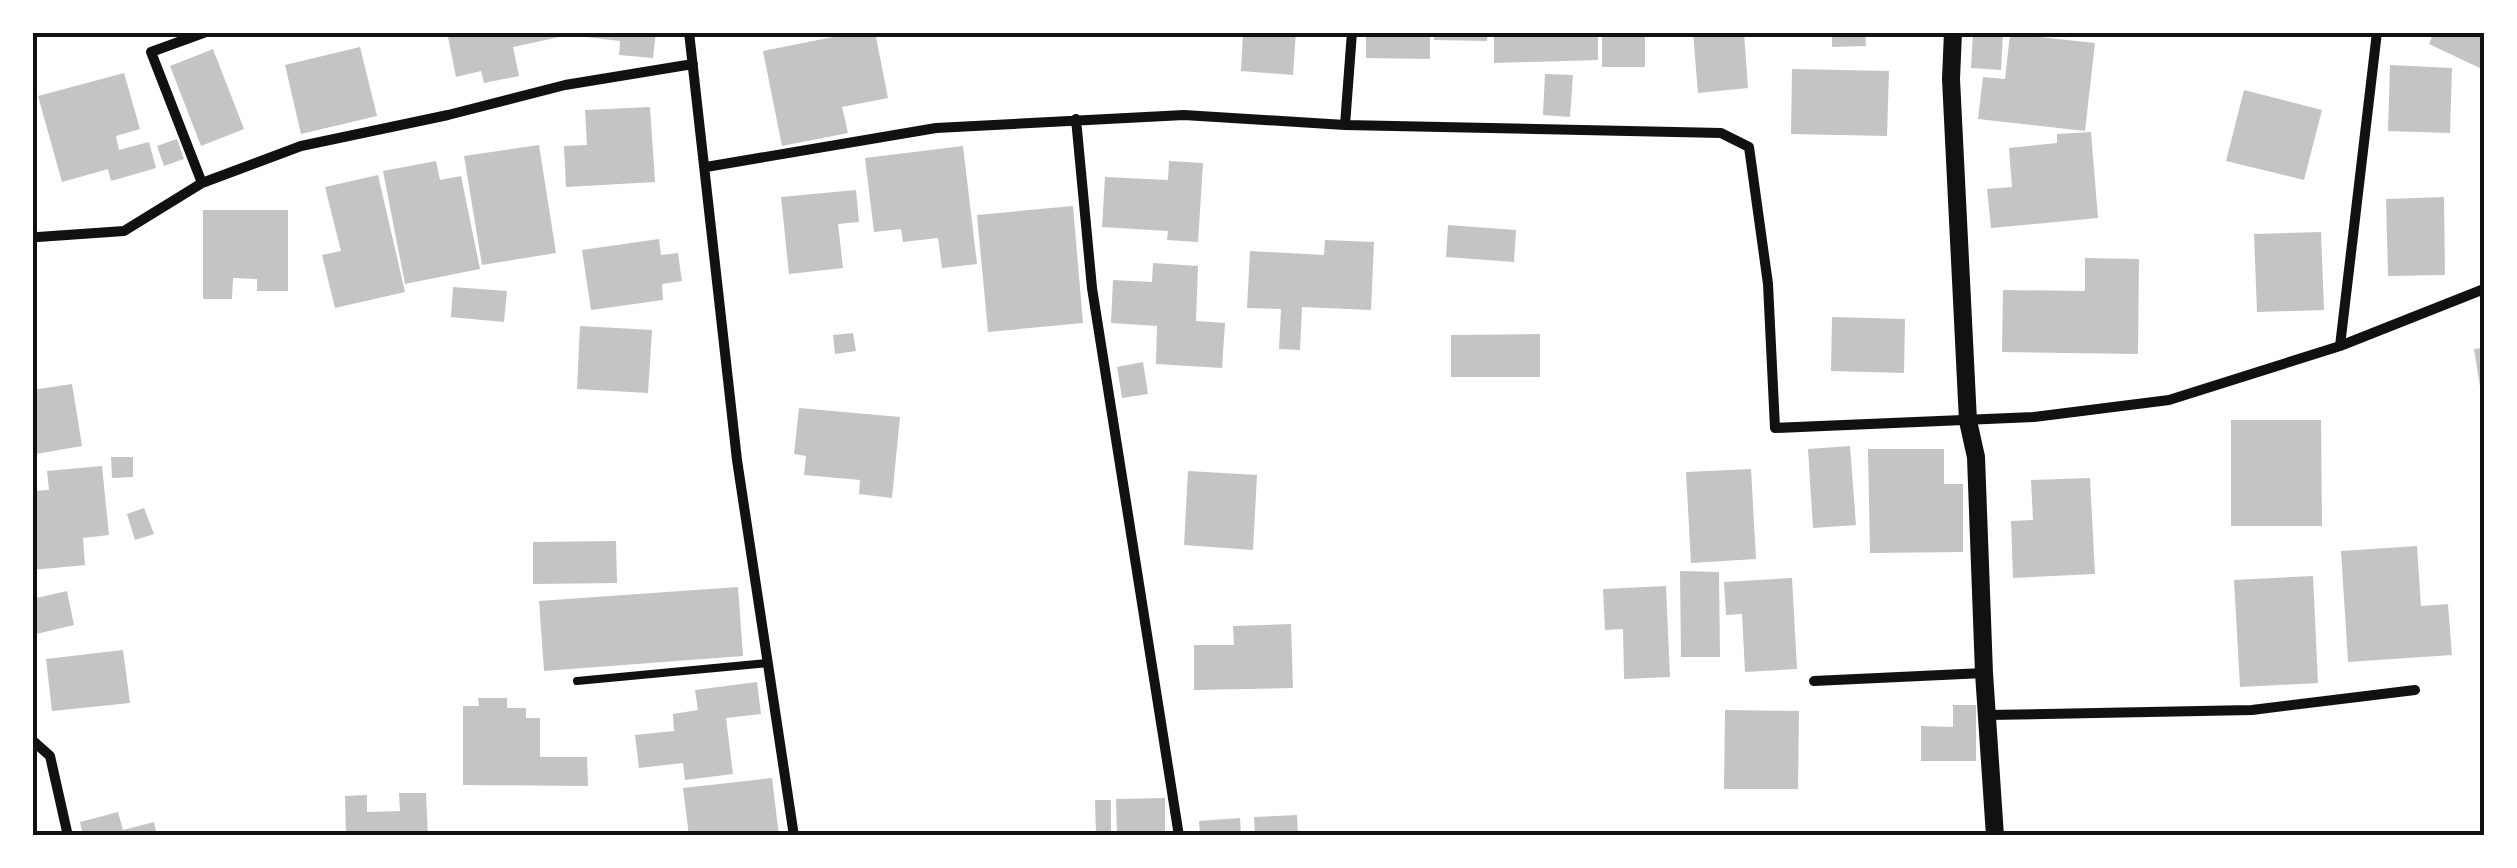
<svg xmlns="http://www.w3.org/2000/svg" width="2517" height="868" viewBox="0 0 2517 868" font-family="'Alegreya Sans',sans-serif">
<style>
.building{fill:#c4c4c4}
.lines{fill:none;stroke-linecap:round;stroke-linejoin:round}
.service{stroke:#111;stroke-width:8}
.minor{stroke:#111;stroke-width:10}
.tertiary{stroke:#111;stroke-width:18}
.neatline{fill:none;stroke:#111;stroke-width:4}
</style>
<rect width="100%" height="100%" fill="#fff"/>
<!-- building -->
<path class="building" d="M447 32H656L653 58 619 55 620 41 569 35 513 47 519 76 484 83 481 71 456 77Z
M858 32H875L888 98 842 107 848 133 782 146 763 51Z
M1243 32H1296L1293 75 1241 71Z
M1366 32H1430V59L1366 58Z
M1434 32H1488L1487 41 1434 40Z
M1494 32H1598V60L1494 63Z
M1602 32H1645V67H1602Z
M1693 32H1744L1748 88 1698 93Z
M1832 32H1865L1866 46 1832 47Z
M1973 32H2003L2001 70 1971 68Z
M2434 32H2484V70L2429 44Z
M2010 34 2095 43 2085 131 1978 119 1983 77 2005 79Z
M360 47 377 116 301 134 285 65Z
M213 49 244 129 201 146 170 66Z
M2390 65 2452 68 2450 133 2388 131Z
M1792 69 1889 71 1887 136 1791 134Z
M124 73 140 129 116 136 119 150 149 142 156 168 111 181 108 169 62 182 38 96Z
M1545 74 1573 75 1570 117 1543 115Z
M2244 90 2322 110 2304 180 2226 161Z
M650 107 655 182 566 187 564 146 587 145 585 110Z
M2091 132 2098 218 1991 228 1987 189 2012 187 2009 148 2057 143V134Z
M177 139 184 159 164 166 157 146Z
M539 145 556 253 482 265 464 156Z
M963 146 977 264 942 268 938 238 903 242 901 229 874 232 865 158Z
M436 161 440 180 461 176 480 269 405 284 383 171Z
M1169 161 1203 163 1198 242 1167 240 1168 231 1102 227 1105 177 1168 180Z
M378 175 405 292 335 308 322 255 341 251 325 187Z
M856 190 859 222 838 224 843 268 789 274 781 197Z
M2444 197 2445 275 2388 276 2386 199Z
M1073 206 1083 323 988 332 977 215Z
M203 210H288V291H257V279L233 278 232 299H203Z
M1448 225 1516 230 1514 262 1446 257Z
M2321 232 2324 310 2257 312 2254 234Z
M659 239 661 255 678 253 682 281 662 284 663 300 591 310 582 250Z
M1325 240 1374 242 1371 310 1302 307 1300 350 1279 349 1281 309 1247 308 1250 251 1324 255Z
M2085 258 2139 259 2138 354 2002 352 2003 290 2085 291Z
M1153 263 1198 266 1196 321 1225 323 1222 368 1156 364 1157 326 1111 323 1113 280 1152 282Z
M453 287 507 291 504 322 451 317Z
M1832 317 1905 319 1904 373 1831 371Z
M580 326 652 330 648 393 577 389Z
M853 333 856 351 835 354 833 335Z
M1540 334V377H1451V335Z
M2484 348V399H2482L2474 349Z
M1143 362 1148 394 1122 398 1117 367Z
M72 384 82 446 36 454 32 440V390Z
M799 408 900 417 892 498 859 494 860 480 804 475 806 456 794 454Z
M2231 420H2321L2322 526H2231Z
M1850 446 1856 525 1813 528 1808 449Z
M1868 449H1944V484H1963V552L1870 553Z
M111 457H133V477L112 478Z
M102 466 109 535 83 538 85 565 32 570V491L49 490 47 471Z
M1751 469 1756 559 1691 563 1686 472Z
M1188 471 1257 475 1253 550 1184 545Z
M2090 478 2095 574 2013 578 2011 521 2033 520 2031 480Z
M144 508 154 534 135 540 127 514Z
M616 541 617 583 533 584V542Z
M2417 546 2421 606 2448 604 2452 655 2348 662 2341 551Z
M1680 571 1719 572 1720 657H1681Z
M2313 576 2318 683 2240 687 2234 580Z
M1792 578 1797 669 1745 672 1742 614 1726 615 1724 582Z
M1666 586 1670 677 1624 679 1623 629 1605 630 1603 589Z
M738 587 743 656 544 671 539 601Z
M67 591 74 625 32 635V599Z
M1291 624 1293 688 1194 690V645H1234L1233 626Z
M123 650 130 703 52 711 46 659Z
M757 682 761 714 726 718 733 774 685 780 683 763 639 768 635 735 674 731 673 714 698 710 695 690Z
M478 698H507V708H526V718H540V757H587L588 786 463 785V706H479Z
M1953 705H1976V761H1921V726L1953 727Z
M1725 710 1799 711 1798 789H1724Z
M772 778 779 836H689L683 788Z
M399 793H426L428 836H346L345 796 367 795V812L400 811Z
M1165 798V836H1117L1116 799Z
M1095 800H1111V836H1096Z
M118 812 123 830 154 822 157 836H83L80 822Z
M1297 815 1298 836H1255L1254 817Z
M1240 818 1241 836H1200L1199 821Z"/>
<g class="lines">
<!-- service -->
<path class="service" d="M577 681 768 663"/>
<!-- minor -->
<path class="minor" d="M689 32 737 460 794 836
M1076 119 1092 288 1179 836
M1345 125 1352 32
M706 167 936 128 1184 115 1345 125 1721 133 1749 147 1768 284 1775 428 2034 417 2169 400 2340 346 2484 289
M202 183 151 52 206 32
M38 237 124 231 202 183 301 146 448 115 565 85 693 64
M2340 346 2377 32
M1814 681 1984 673
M1988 715 2252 710 2415 690
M32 740 50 756 68 836"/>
<!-- tertiary -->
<path class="tertiary" d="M1953 32 1951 79 1968 421 1976 457 1984 673 1995 836"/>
</g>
<!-- border -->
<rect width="2517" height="868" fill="none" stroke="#ffffff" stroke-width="70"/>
<rect x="35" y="35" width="2447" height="798" class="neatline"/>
</svg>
